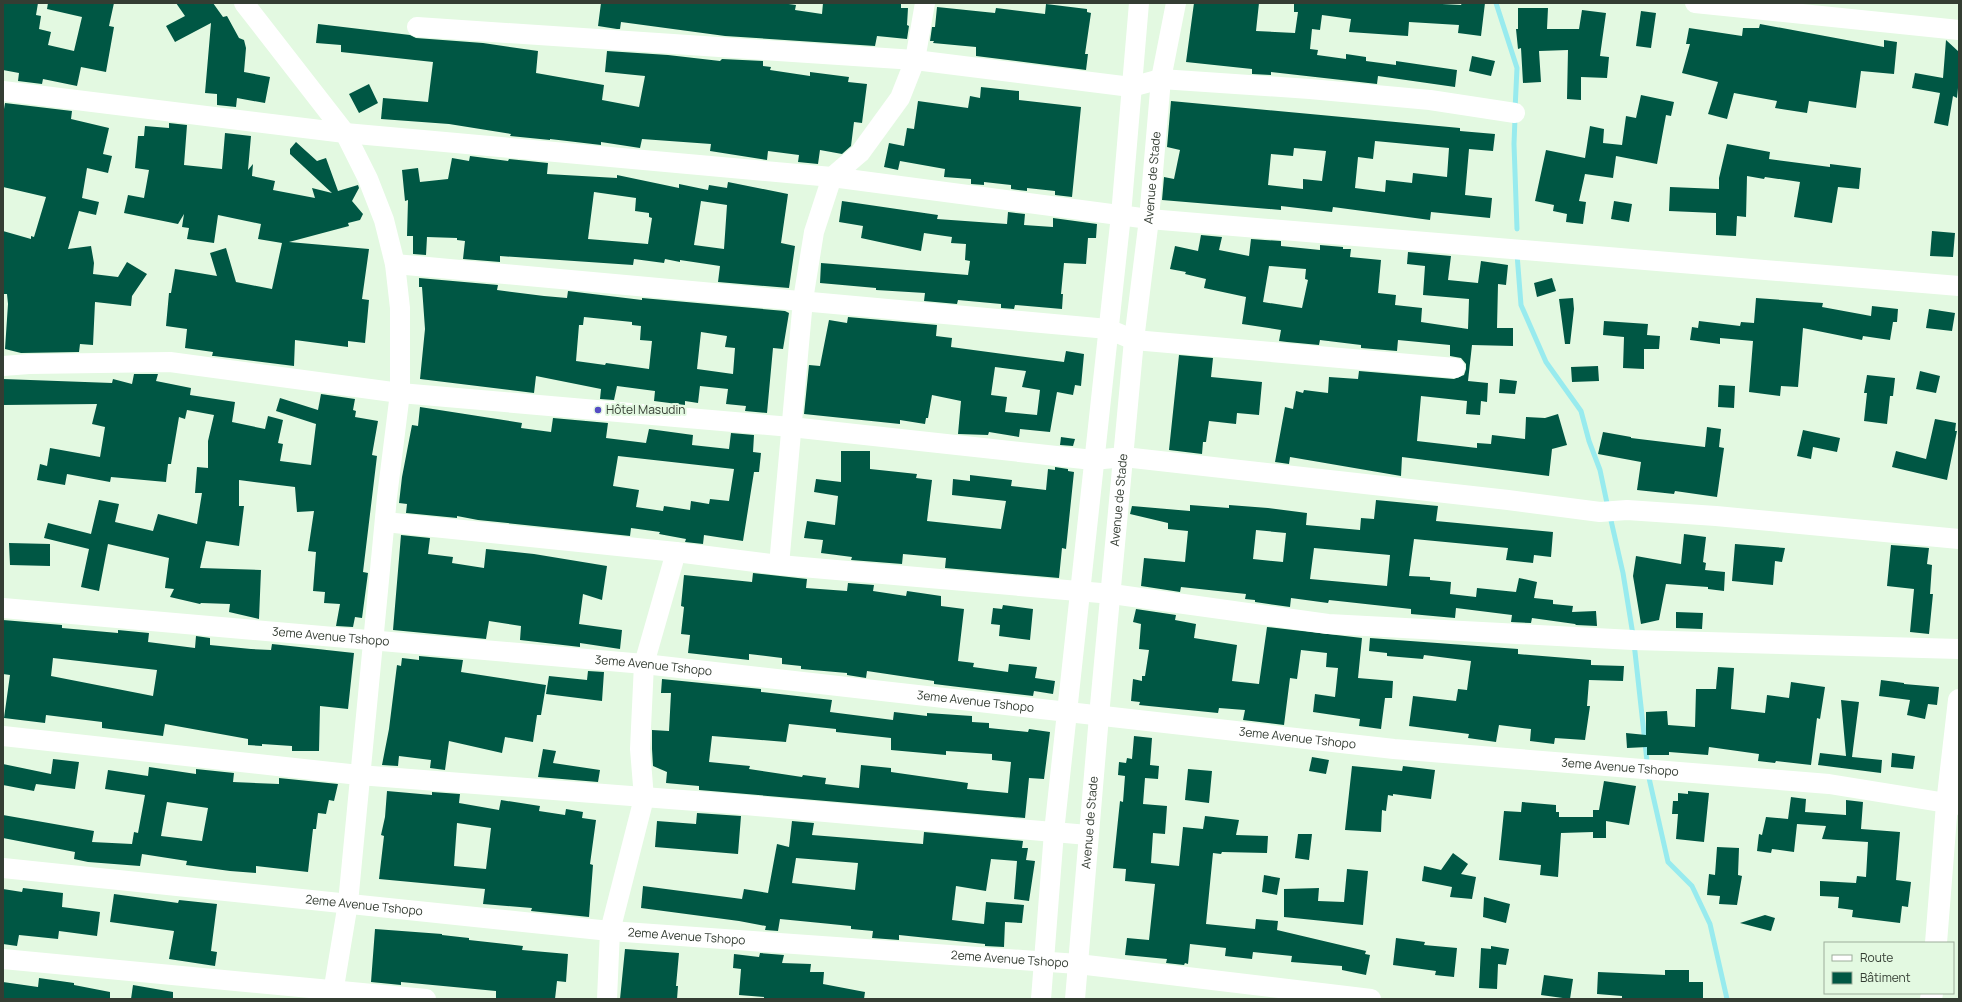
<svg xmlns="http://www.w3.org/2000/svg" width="1962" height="1002" viewBox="0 0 1962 1002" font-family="Manrope,sans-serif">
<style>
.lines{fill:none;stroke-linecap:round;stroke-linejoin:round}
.stream{stroke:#98ebee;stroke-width:5}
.building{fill:#005744;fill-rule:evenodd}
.minor{stroke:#fff;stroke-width:20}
.highway{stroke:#fff;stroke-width:22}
.poi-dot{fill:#554cc4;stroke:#e3f9e1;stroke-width:1.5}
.labels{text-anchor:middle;stroke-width:4;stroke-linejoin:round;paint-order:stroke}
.street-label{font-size:12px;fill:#343d33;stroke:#e3f9e1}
.poi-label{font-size:12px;fill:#343d33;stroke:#e3f9e1;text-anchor:start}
</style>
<rect width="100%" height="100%" fill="#e3f9e1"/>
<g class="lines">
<!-- stream -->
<path class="stream" d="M1496 3 1517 68 1515 110
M1515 118 1514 144 1517 229
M1517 254 1521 305 1546 362 1581 411 1589 441 1600 470 1608 508
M1610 516 1623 573 1633 635
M1634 643 1647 761
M1649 778 1668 862 1692 886 1710 924 1727 999"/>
</g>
<!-- building -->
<path class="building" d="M3 3H38L36 15 41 16 39 29 51 32 48 45 74 51 82 17 47 9 48 3H114L109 26 114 27 106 72 81 67 77 86 43 79 42 84 18 81 19 73 3 70Z
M176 3H213L223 17 227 16 239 38 244 40 246 48 244 72 270 77 265 103 237 98 236 107 217 105V94L205 93 211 23 175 42 166 26 185 16Z
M601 3H781L796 5 795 10 822 14 823 3H901V8H908L907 25 909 26 907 39 877 36 875 46 725 36 621 22 620 29H617L598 26Z
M1194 3H1259L1256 31 1295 33 1298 12H1294V3H1423L1461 5 1462 3H1485L1481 36 1458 33 1459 25 1409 22 1408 36 1349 32 1351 19 1322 15 1320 30 1312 29 1310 49 1318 50 1317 55 1346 59V54L1366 57V61L1396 65V61L1457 70 1455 87 1378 76 1377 84 1271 72V75L1252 74V69L1186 62Z
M1046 4 1087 9V12L1091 13 1085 54H1088L1086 70 976 56V47L933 43 934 41H930L932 27H935L937 7 995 13 996 8 1045 14Z
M1518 8H1548L1547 29H1579L1582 10 1606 13 1600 56 1609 57 1607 78 1581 77V100L1567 99 1568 50 1539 51 1541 82 1523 83 1521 48 1518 49 1516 29H1518Z
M1641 11 1656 13 1651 48 1636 46Z
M318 24 410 35 416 38 483 43 538 51 536 73 604 85 602 100 639 107 645 76 605 72 607 51 668 55 720 61 722 59 763 61V66L771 67 770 70 810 76V72L849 77 848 82 867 84 862 123 854 122 851 146 842 154 820 150 818 164 798 162 799 155 768 151 767 160 710 151 711 144 642 139 640 148 601 142V145L550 139V140L510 136 511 134 449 124 381 119 383 98 428 102 433 62 341 52V45L316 43Z
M1760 24 1884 47V40L1897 42 1894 74 1861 71 1856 108 1809 101 1807 113 1775 108 1777 101 1734 93 1727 119 1708 114 1718 82 1682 73 1690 44H1686L1689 28 1742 36 1743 28H1759Z
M1946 40 1959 52V78L1957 98 1953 96 1948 126 1934 123 1940 93 1912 88 1915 73 1943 78Z
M1472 56 1495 61 1491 76 1469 71Z
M369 84 378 103 359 113 349 94Z
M981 87 1019 91V100L1081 107 1072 197 1055 195V191L1027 188V191L1011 189V185L984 182V185L971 184V179L944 177 945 169 900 161 898 170 884 167 889 143 904 146 907 128 914 129 918 101 968 108 970 96 980 98Z
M1641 95 1674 102 1671 116 1666 115 1657 164 1616 156 1613 178 1585 174 1579 201 1586 202 1583 224 1566 222 1567 214 1553 211 1554 205 1535 201 1546 150 1585 158 1590 126 1604 129 1603 143 1622 145 1626 116 1636 118Z
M1171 101 1460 128V131L1495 134 1493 151 1469 149 1465 195 1492 198 1490 218 1431 212 1430 220 1333 207 1332 212 1281 206V210L1162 200 1164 177 1174 179 1180 150 1167 147ZM1375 141 1449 148 1447 177 1413 173 1412 183 1386 180 1385 192 1355 188 1358 157 1373 159ZM1294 148 1326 151 1322 181 1303 179V189L1268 185 1271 154 1293 156Z
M5 103 72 111 71 119 109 128 103 154 112 156 108 173 87 168 82 198 99 202 96 215 79 211 68 249 91 246 94 263 93 274 118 277 127 262 147 274 132 296 131 306 95 302 93 345 80 344 79 352 21 353 5 349 8 304 7 294H3V231L31 239V236L34 237 46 197 3 187V115Z
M169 123 187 125 184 165 222 169 225 133 251 136 248 170 253 164 252 176 275 181 273 190 315 198 312 188 332 193 290 154V149L296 142 317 161 326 158 338 191 358 185 359 188 352 201 363 214 360 220 348 223 349 226 289 242 369 249 362 299 369 300 365 343 348 341V347L295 340 294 366 214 356H212L213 352 185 348 187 329 166 326 169 293H171L175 269 217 276 210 253 226 248 236 282 272 289 282 243 258 239 261 224 218 215 214 243 187 239 189 228 182 227 184 214 178 224 124 213 128 195 144 198 149 170 135 168 138 136H144L145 126 169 128Z
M1727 144 1770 152 1769 159 1830 167V164L1861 168 1859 189 1838 187 1832 223 1794 217 1800 182 1765 177 1764 179 1747 176 1746 217 1737 216 1736 236 1716 235V213L1669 211 1670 187 1719 189V178Z
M470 156 508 161 509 159 548 163 547 174 617 178V175L679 188V184L708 190 709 185 727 188 728 182 788 194 781 243 795 246 789 288 718 282 720 266 680 260V262L665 259 664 263 634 259 633 265 500 256V262L463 259 465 241 457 240V238L427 237 426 255 413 254V236H407L408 200 405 201 402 170 418 168 420 182 448 179 452 158 469 161ZM594 192 636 198 635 211 649 213V217L652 218 648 244 588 239ZM701 201 727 205 724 249 694 245Z
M842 201 938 215 937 219 1007 224 1008 212 1025 214 1024 225 1053 227V218L1097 224 1096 238H1088L1086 264 1064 263 1061 294H1063L1062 309 1015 305 1014 309 1001 308V304L958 300 957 304 924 301 925 293 876 290V288L820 283 821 263 968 275 970 261 965 260 966 244 951 243 952 237 924 233 921 251 861 238 863 226 839 222Z
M1614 201 1632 204 1629 222 1611 219Z
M1932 231 1955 233 1953 257 1930 256Z
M1201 235 1222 237 1219 250 1249 256 1251 239 1281 241V246L1320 250V245L1343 247V249H1351L1350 257 1381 260 1378 293 1396 295 1395 305 1422 308 1421 322 1468 329 1469 299 1423 295 1425 266 1407 264 1408 252 1451 256 1448 280 1478 283 1481 261 1508 265 1506 285 1498 284 1497 328H1513V346L1472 345 1468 381 1488 383 1487 402 1481 401 1480 415 1466 414 1467 401 1421 396 1417 441 1477 448V443L1491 444 1492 435 1525 439 1526 417 1545 418 1558 414 1567 445 1552 449 1549 476 1402 457 1401 476 1290 457 1289 464 1275 462 1285 407 1293 409 1296 391 1303 393 1304 390 1328 393 1329 377 1358 379 1359 371 1454 379 1464 375 1466 369V364L1461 358 1450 356V345L1398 340 1397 351 1361 348V345L1320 340 1319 345 1287 342 1279 341 1281 330 1242 324 1246 297 1204 288 1206 279 1185 274 1186 272 1170 269 1175 246 1198 251ZM1269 266 1306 269 1305 279 1308 280 1302 308 1263 302Z
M419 278 498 285 497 290 544 296 567 298 568 291 642 300V298L785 311 789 313 783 349 773 348 767 413 745 411 746 406 726 404 728 389 700 386 698 403 685 401V405L654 401 655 391 617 386 614 400 600 399 601 389 536 376 534 393 420 379 425 329 422 287H419ZM584 317 632 322V325L641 326 640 340 652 341 649 369 606 363 605 365 576 361 579 325H583ZM701 332 727 336 725 347 735 348 733 374 697 369Z
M1552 278 1556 291 1537 297 1534 283Z
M1573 298 1574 309 1570 344H1565L1559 299Z
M1756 298 1823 303 1822 307 1871 316 1872 306 1898 309 1897 322H1893L1890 340 1863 336 1862 340 1803 328 1798 387 1781 386 1780 396 1749 392 1753 341 1720 338V344L1690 340 1692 327 1698 328 1699 321 1740 326 1741 322 1754 323Z
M1929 309 1955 313 1952 331 1926 328Z
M848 317 937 325 936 336 952 338 951 347 1064 362 1066 351 1084 354 1081 386 1075 385 1073 395 1057 392 1050 432 1020 429 1019 437 989 432 988 435 958 434 961 401 932 395 928 418H926L925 424 900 420V424L804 414 809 365 820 366 829 320 847 323ZM995 367 1026 371 1022 387 1040 390 1037 415 1005 412 1007 397 991 395Z
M1604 321 1648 324 1647 335 1660 336 1659 349H1644V369L1623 368 1624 337 1603 335Z
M1179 355 1213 358 1211 377 1262 382 1259 415 1237 413 1236 424 1209 421 1206 442H1203L1202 454 1169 450Z
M1598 366 1599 381 1572 382 1571 367Z
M1920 371 1940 376 1936 393 1916 389Z
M134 374H158L156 381 191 388 190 395 235 402 232 422 265 429 268 416 283 420 278 443 283 444 280 461 311 465 316 424 276 411 280 398 318 410 321 394 355 399 353 410 356 411 355 417 378 421 372 455 377 456 363 572 368 573 362 618 355 617 353 627 336 626 340 604 324 603 325 592 313 591 316 552 308 551 314 511 297 512 295 487 239 480V506H244L239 546 206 541 200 568 261 570 259 619 229 612 230 604 201 603 200 604 170 597 174 589 165 588 169 558 108 544 99 591 81 587 89 549 44 538 48 523 91 534 99 500 119 504 115 522 153 531 158 514 197 524 202 493H195L197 467 208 468V441L214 415 187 410 185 419 179 417 171 464H168L166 482 111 477 110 482 67 474 65 485 37 480 40 464 47 466 50 448 100 457 105 427 92 424 97 404 3 405V379L112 383 113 379 132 384Z
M1867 375 1895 378 1893 396H1890L1887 424 1864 421 1867 393H1864Z
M1500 379 1517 381 1515 394 1499 393Z
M1719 385 1735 386 1734 408 1718 407Z
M420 407 522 423 521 428 551 432 553 418 608 423 606 438 646 443 649 429 693 435 692 445 729 449 731 433 754 435 753 452 761 453 759 472H754L743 541 704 535 703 544 685 542 686 539 659 534 660 532 631 528 630 536 478 520 457 516V518L406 513 407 504 399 503 402 477 412 425 418 426ZM618 456 734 469 729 501 710 499 709 504 691 501 690 510 664 506 663 511 636 507 639 490 613 486Z
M1935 419 1956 423 1955 431H1957L1947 480 1892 467 1896 451 1926 459Z
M1707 427 1721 429 1719 447 1724 448 1717 497 1675 491 1674 494 1637 490 1641 462 1598 454 1603 432 1631 437V438L1705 447Z
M1803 430 1840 438 1837 452 1813 447 1811 459 1797 456Z
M1061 437 1075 439 1073 446 1060 445Z
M841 451H870V469L917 474 916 478 932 480 927 521 1001 529 1006 501 952 495 953 479 970 481V475L1012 480 1011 486 1046 490 1048 469 1055 470V467L1068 469V471L1074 472 1066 549 1062 548 1059 578 945 568 946 558 903 554 902 564 851 560 852 557 821 553 823 540 804 538 807 521 835 525 838 496 814 492 816 479 841 482Z
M1376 500 1438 506 1436 521 1553 532 1551 557 1534 555 1533 563 1506 560 1508 548 1414 539 1409 576 1430 577V580L1451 582 1450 594 1476 597 1477 588 1516 592 1519 578 1537 582 1534 598 1553 600V604L1573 606 1572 612 1596 611 1597 626 1576 625 1575 624 1532 618 1531 623 1511 622 1512 615 1456 608 1455 618 1411 614V609L1329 600 1328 603 1291 598 1290 607 1255 602V600L1245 599 1246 594 1181 587 1180 592 1141 586 1144 558 1185 562 1188 531 1168 529V523L1130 514 1132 506 1190 511V505L1229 508V505L1268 508 1307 513 1306 525 1360 530 1361 518 1374 519ZM1256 530 1286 533 1283 562 1253 559ZM1314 548 1390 555 1387 586 1310 579Z
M1684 534 1706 537 1703 562 1706 563 1705 570 1725 572 1724 591 1708 589V587L1666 584 1659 620 1641 624 1633 576 1636 556 1681 564Z
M401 535 430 538 428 554 453 557 452 563 484 568 486 549 534 554 607 566 602 600 583 594 579 624 622 630 620 649 580 643V647L520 640 521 626 489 621 486 639 393 630Z
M9 543 50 544V566L10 565Z
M1735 544 1785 548 1782 562 1775 561 1773 585 1732 581Z
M1891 545 1929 548 1927 564 1932 565 1930 594H1933L1929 634 1910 632 1914 589 1887 586Z
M753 573 807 579 806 588 847 591 848 583 874 585 873 591 906 596 907 591 941 596V606L964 609 958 661 974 663 973 667 1008 672 1009 664 1037 667 1035 678 1055 681 1053 694 1034 691 1033 696 934 684V681L867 671 866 678 847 675V673L801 669V666L782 664V658L749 654V660L688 653 690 635 681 634 684 607 681 606 684 575 752 582Z
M1003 605 1033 609 1030 640 999 636 1000 625 991 624 993 608 1002 609Z
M1136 609 1176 615 1175 620 1196 624 1194 638 1237 645 1232 681 1259 684 1267 627 1362 638 1358 678 1393 681 1392 698H1385L1381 729 1359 726 1360 719 1313 712 1315 694 1335 697 1338 668 1326 667 1327 653 1301 650 1297 679 1290 678 1284 725 1243 720 1245 710 1219 708 1218 713 1139 705 1140 702 1131 701 1133 679 1142 681V676H1145L1149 650 1139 649 1141 624 1133 622Z
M1676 612 1703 613 1702 629 1676 628Z
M3 620 62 625V628L118 633V630L149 633 148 642 195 648 196 636 210 638V645L251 649 271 650 272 644 354 653 348 709 320 706 319 751H292V746L262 744V746L248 745V739L165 724 163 736 102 728V722L46 715 45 723 4 718 10 675 3 674ZM53 658 157 670 153 696 51 676Z
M1370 638 1518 649V654L1591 660V665L1624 666 1623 681 1589 680 1587 706H1590L1585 740 1555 738 1554 744 1530 741 1531 729 1499 725 1496 742 1468 738 1469 734 1409 726 1413 696 1456 701 1458 689 1467 690 1471 661 1424 655 1423 659 1387 656V653L1369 651Z
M419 656 463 660 461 672 546 685 541 715H537L533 742 505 737 502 753 449 741 445 770 430 768 431 760 399 756 398 766 382 765 389 729 397 665 401 666 402 658 419 660Z
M1718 667 1734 668 1731 709 1765 713 1767 695 1789 698 1791 682 1825 687 1820 719 1817 718 1811 765 1776 761 1775 763 1758 761 1759 754 1709 747 1708 755 1669 752V755H1647V747L1627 748 1626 733 1646 735V712L1667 711 1668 725 1695 727 1696 689H1716Z
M588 671 604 672 602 701 546 694 549 676 587 680Z
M662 679 761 689V692L832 700 830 712 893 720 894 712 927 716V713L972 716V722L989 723V728L1028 732 1029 729 1050 732 1044 779 1029 778 1025 818 699 790V786L666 783 667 772 653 766 652 749V730L669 731 671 693H661ZM789 724 836 729V732L891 738V750L946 755V751L992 754V760L1011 762 1008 793 967 789 968 783 891 772V768L861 765 859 788 825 784 826 778 803 775 802 777 749 769 750 766 709 762 712 736 786 742Z
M1881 680 1904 683V684L1939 687 1937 705 1928 704 1925 719 1907 715 1910 700 1879 696Z
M1841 700 1859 702 1852 757 1882 760 1881 773 1818 765 1820 753 1846 756Z
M1134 736 1152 738 1150 765 1159 766 1158 779 1145 778 1143 804 1167 806 1165 834 1153 833 1151 863 1179 866 1183 827 1203 829 1205 816 1239 820 1236 835 1268 836 1267 853 1222 852 1221 854 1213 853 1206 924 1255 929 1256 919 1278 921 1277 930 1366 951 1365 954 1370 955 1366 975 1342 970V966L1291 962 1292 956 1253 952 1252 959 1225 956 1226 948 1190 944 1188 964 1185 963 1184 965 1166 963 1167 959 1125 955 1127 938 1149 940 1155 884 1125 881 1126 869 1113 868 1120 801 1123 802 1125 776 1118 775 1119 762 1126 763 1127 758 1132 759Z
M543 749 556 751 553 763 600 770 598 782 538 777Z
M1892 753 1915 756 1913 769 1891 767Z
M1312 757 1329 760 1326 774 1309 771Z
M53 759 79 762 75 789 36 784 34 791 3 785V764L51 774Z
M1352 766 1402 771 1403 766 1435 770 1431 799 1393 794V796L1388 795 1386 811 1382 810 1381 832 1345 830Z
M149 767 196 774V769L234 773 233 782 279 784V778L338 784 334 801 329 800 326 814 318 813 316 829H313L308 872 256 866V873L230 871 186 865 187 861 142 854 140 866 88 862 74 859 75 852 3 838V815L94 831 92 842 132 844 134 832 138 833 145 795 105 789 108 770 148 776ZM167 802 208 808 202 841 161 836Z
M1188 769 1212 771 1209 803 1185 800Z
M1604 781 1636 786 1629 825 1606 821V838H1593V832L1561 833 1558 877 1540 875 1541 865 1499 860 1504 811 1521 812 1522 802 1556 805V812H1559V817H1593V810H1599Z
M387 791 432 795V792L460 794 459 803 499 810 501 800 540 806 539 811 565 815 566 809 583 812 582 818 596 820 590 864 593 865 589 917 531 911 532 908 483 904 485 889 379 879 384 836 381 835 385 817ZM457 823 491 828 486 869 454 866Z
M1688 791 1709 793 1704 842 1676 839 1678 814H1672L1673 801H1678V793L1688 794Z
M1791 797 1806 799 1805 812 1846 815V800L1863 802 1861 829 1900 832 1896 880 1911 882 1908 907 1902 906 1900 923 1852 917 1853 910 1838 908 1839 897 1820 896V881L1856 883 1857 876 1866 877 1868 842 1822 839 1826 826 1797 824 1794 852 1772 849 1771 853 1757 851 1759 834 1762 835 1766 817 1788 819Z
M697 813 741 816 738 854 655 847 657 821 696 824Z
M792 821 814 823 812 835 923 844 924 832 1023 841 1022 848H1028L1026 860 1035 861 1029 901 1014 899 1017 861 991 859 986 891 956 886 952 920 984 924 986 902 1024 905 1022 923 1005 922 1004 947 985 946V944L899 935V940L872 938 873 931 851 929V926L780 919 778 931 765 930 766 926 739 921 641 908 643 886 742 899 744 889 768 893 777 844 789 847ZM796 858 858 863 855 890 792 883Z
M1298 834H1312L1309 860 1295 858Z
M1717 847 1739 848 1738 875 1742 876 1737 905 1719 904 1720 896 1707 895 1709 874 1715 875Z
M1453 853 1468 864 1461 874 1476 877 1472 899 1450 897 1452 887 1422 881 1424 866 1441 870Z
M1347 869 1368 871 1363 925 1284 917V889L1319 888 1318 901 1344 902Z
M1264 875 1280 878 1277 895 1262 892Z
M23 888 63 893 62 907 100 912 97 936 59 931 58 939 19 935 17 946 3 944V889L22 892Z
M114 894 178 903 179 900 217 904 211 951 217 952 215 966 169 959 174 931 110 922Z
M1484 897 1510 904 1506 923 1483 917Z
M1765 915 1775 918 1771 931 1740 923Z
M375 929 442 934V935L469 938V940L523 946 522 950 568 954 566 982 557 981 555 999H496V991L401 982V985L371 982Z
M1396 938 1425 942 1424 945 1457 948 1454 977 1435 975 1436 971 1393 965Z
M1491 946 1509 949 1506 965 1498 964 1497 989 1479 988 1481 948 1491 949Z
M625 949 679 953 676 986H678L677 999H620Z
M760 953 784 955 782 963 811 964 810 972H824L823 984 865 992 864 999H764V997L739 995 741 969 733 968 734 954 759 957Z
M1665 970H1689V982H1703V999H1622V996L1597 994 1598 972 1665 975Z
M1544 975 1573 979 1570 999 1541 995Z
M39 978 74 983V985L110 992V999H3V982L38 987Z
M133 985 173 992V999H131Z"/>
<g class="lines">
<!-- minor -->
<g class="minor">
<path d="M244 3 345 133 368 179 384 220 395 264 400 308V393L387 497 348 903 332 999"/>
<path d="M1695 3 1959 30"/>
<path d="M417 27 915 60 1131 87 1161 79 1310 89 1430 100 1515 113"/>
<path d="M3 91 345 133 832 177 1149 219 1959 286"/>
<path d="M395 264 1108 329 1134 340 1455 368"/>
<path d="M3 366 29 364 170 362 400 393 791 427 1093 460 1124 457 1508 500 1600 512 1627 510 1716 516 1959 539"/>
<path d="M385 522 676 552 779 565 1112 594 1328 624 1633 640 1959 649"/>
<path d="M779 565 803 300 814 232 832 177 860 153 900 98 915 60 925 3"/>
<path id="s1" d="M3 608 644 664 1394 749 1829 784 1959 805"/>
<path d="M3 736 359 775 734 804 1088 835"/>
<path id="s2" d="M3 868 610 931 1078 964 1371 999"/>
<path d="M3 959 426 999"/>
<path d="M607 999 610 931 644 798 640 749 644 664 676 552"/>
<path d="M1041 999 1054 832 1121 215 1139 3"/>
<path id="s3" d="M1075 999 1099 716 1134 340 1149 219 1161 79 1176 3"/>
</g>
<!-- highway -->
<path class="highway" d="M1936 943 1947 804 1959 700
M1931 999 1932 993"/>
</g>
<!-- markers -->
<circle class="poi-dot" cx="598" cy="410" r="4"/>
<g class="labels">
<!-- street labels -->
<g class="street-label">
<text dy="4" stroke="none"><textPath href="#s3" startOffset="825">Avenue de Stade</textPath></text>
<text dy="4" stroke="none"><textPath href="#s3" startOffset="501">Avenue de Stade</textPath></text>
<text dy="4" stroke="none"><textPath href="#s1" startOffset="329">3eme Avenue Tshopo</textPath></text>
<text dy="4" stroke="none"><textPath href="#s1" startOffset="653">3eme Avenue Tshopo</textPath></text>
<text dy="4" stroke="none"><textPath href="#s1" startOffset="977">3eme Avenue Tshopo</textPath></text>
<text dy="4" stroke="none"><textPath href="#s1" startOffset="1301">3eme Avenue Tshopo</textPath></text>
<text dy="4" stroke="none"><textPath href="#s1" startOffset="1625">3eme Avenue Tshopo</textPath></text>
<text dy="4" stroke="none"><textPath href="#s3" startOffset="177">Avenue de Stade</textPath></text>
<text dy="4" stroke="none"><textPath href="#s2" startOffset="363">2eme Avenue Tshopo</textPath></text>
<text dy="4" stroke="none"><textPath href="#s2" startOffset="687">2eme Avenue Tshopo</textPath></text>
<text dy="4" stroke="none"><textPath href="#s2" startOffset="1011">2eme Avenue Tshopo</textPath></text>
</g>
<!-- poi labels -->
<g class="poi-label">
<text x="606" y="414">Hôtel Masudin</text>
</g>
</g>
<!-- border -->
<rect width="1962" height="1002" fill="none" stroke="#343d33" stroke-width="8"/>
<!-- legend -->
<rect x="1824" y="942" width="130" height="52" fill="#e3f9e1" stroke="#9dae9b"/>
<rect x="1832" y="955" width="20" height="6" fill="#ffffff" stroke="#9dae9b"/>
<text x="1860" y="962" font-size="12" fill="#343d33">Route</text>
<rect x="1832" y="972" width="20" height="12" fill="#005744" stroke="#9dae9b"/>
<text x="1860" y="982" font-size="12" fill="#343d33">Bâtiment</text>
</svg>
